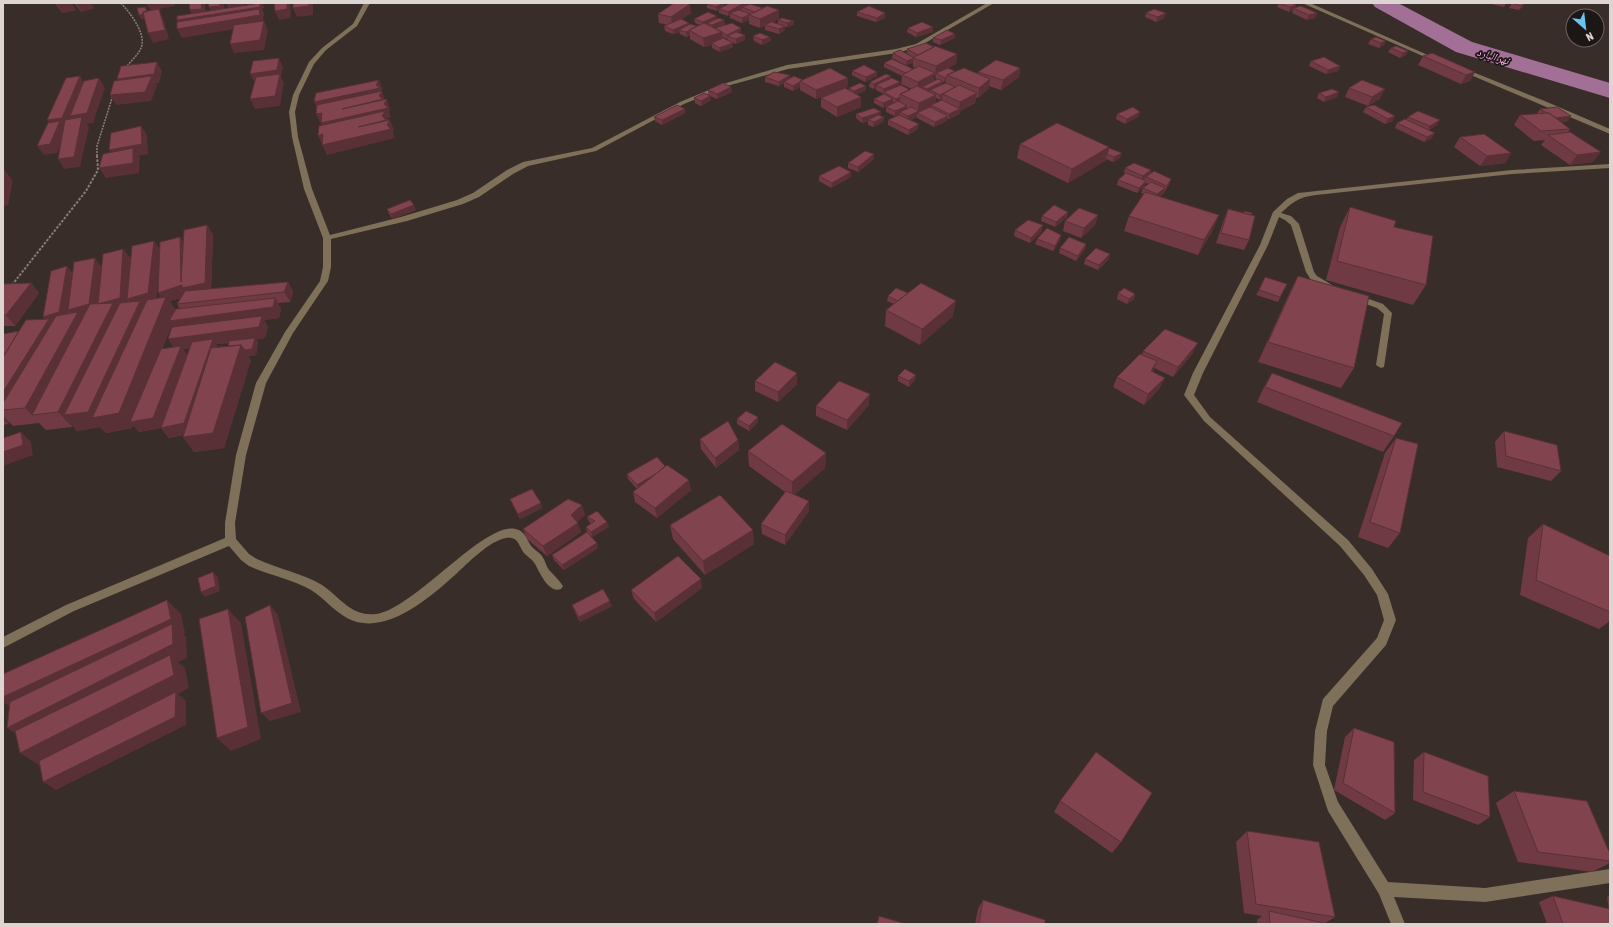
<svg xmlns="http://www.w3.org/2000/svg" width="1613" height="927" viewBox="0 0 1613 927" font-family="'Asap Condensed','Noto Naskh Arabic',sans-serif">
<style>
.lines{fill:none;stroke-linecap:round;stroke-linejoin:round}
.river{fill:#a26f97;fill-rule:evenodd}
.path-far1{stroke:#877e7a;stroke-width:1.5;stroke-dasharray:2 1;stroke-linecap:butt}
.path{stroke:#877e7a;stroke-width:2;stroke-dasharray:2.5 1.5;stroke-linecap:butt}
.minor{fill:#7e7059;fill-rule:evenodd}
.wall{fill:#6f3a43;fill-rule:evenodd}
.shaded-wall{fill:#5a3037;fill-rule:evenodd}
.building{fill:#81444e;stroke:#5a3037}
.labels{text-anchor:middle;stroke-width:3.5;stroke-linejoin:round;paint-order:stroke}
.far-water-label{font-size:11px;font-style:italic;fill:#f8ace7;stroke:#1c1715}
</style>
<rect width="100%" height="100%" fill="#382d29"/>
<g class="lines">
<!-- river -->
<path class="river" d="M1372 3H1398L1472 42 1610 83V98L1456 52 1375 7Z"/>
<!-- path-far1 -->
<path class="path-far1" d="M121 3C130 13 147 34 141 48 138 55 132 60 127 66
M97 156V146L113 95"/>
<!-- path -->
<path class="path" d="M12 285 86 191 98 170 97 155"/>
<!-- minor -->
<path class="minor" d="M364 3H370L357 26 326 50 314 64 299 95 295 112 298 137 312 189 330 235 401 217 457 200 473 193 507 170 523 162 592 148 680 102 723 84 787 65 896 49 916 44 987 3H994L920 46 897 53 788 69 727 86 684 104 596 151 528 166 513 174 479 197 463 204 407 221 331 239V267L328 281 293 333 266 383 246 455 235 523 236 539 249 554 257 559C278 569 302 573 322 585 340 597 351 617 376 614 415 609 489 515 519 530 527 534 527 542 533 548 536 551 540 553 542 556 545 560 546 566 549 570 554 575 559 580 563 586L561 589C549 594 540 573 535 564 533 560 528 557 525 554 518 546 519 536 506 538 489 541 468 563 455 575 429 598 384 638 347 618 334 611 324 598 311 590 292 579 269 575 249 566L241 560 229 546 74 611 3 648V637L66 605 225 538V523L236 455 256 383 285 332 320 281 323 267V238L304 189 292 137 289 112 293 95 309 62 322 48 353 24Z
M1302 3H1310L1439 60 1434 61Z
M1459 68H1463L1547 102 1610 129V134L1459 70Z
M1610 164V168L1512 174 1316 195C1299 197 1293 202 1281 213L1291 216 1299 224 1314 272 1317 276 1337 288 1336 290H1330L1311 280 1306 272 1291 225 1285 220 1279 217 1268 245 1203 373 1194 395 1210 417 1348 540 1372 569 1388 594 1396 620 1386 645 1333 706 1327 731 1325 765 1338 802 1388 882 1485 888 1610 869V883L1485 902 1394 897 1405 924H1391L1379 894 1328 811 1313 765 1315 731 1323 699 1377 638 1384 620 1377 595 1364 575 1340 546 1204 421 1184 395 1193 373 1260 245 1273 212 1287 199 1298 193 1512 170Z
M1355 294 1383 304 1392 313 1384 367 1381 368 1376 365 1384 314 1377 308 1352 299 1351 297Z"/>
</g>
<!-- wall -->
<path class="wall" d="M55 3H71L76 10 62 13Z
M74 3H91L94 8 81 12Z
M730 3H747V5L763 8 779 10V19L773 22 778 24V20L782 18 794 25 787 27H785V30L779 34 765 30V26L760 28 749 24V20L742 23 730 18V15L728 16 719 13V10L717 11 707 8V4L724 6Z
M1279 3 1296 5 1295 8 1317 13 1315 18 1307 20 1292 13 1293 10 1289 12 1277 7Z
M1487 3H1506L1504 7Z
M1512 3H1525L1523 6 1519 10 1509 8Z
M857 12 885 18 876 22 857 16Z
M691 13 682 19 689 25 697 26 700 25 695 23 694 19H717L724 20 725 25 717 28H741V32L739 33 745 40 736 44 729 41 733 43V47L720 52 712 48V45L704 47 690 39V35L687 37 680 34V32L673 34 665 31 664 26 668 25 659 23 658 14ZM723 37 728 39V40L723 38Z
M1146 13 1164 18 1156 22 1145 17Z
M908 28 933 32 916 37 907 32Z
M753 36 770 37 771 41 762 45 754 41Z
M1376 37 1384 45 1379 48 1368 44 1371 39Z
M933 38H955L940 45 933 42Z
M934 47 957 54 956 64 948 68 955 71 978 73V72L1020 68 1019 77 1001 90 989 86V88L978 98 976 97 975 103 960 111V114L949 119 947 118V121L934 127 917 118V117L910 120 918 129 908 135 888 125V120L899 115 900 114 895 116 886 112V107L895 103 893 102 883 108 874 103V99L884 94 876 90V88L874 89 869 87 870 82 891 76V79L899 85 910 90 912 89 901 84 902 76 884 67V63L913 69 916 68 913 67V63L906 65 892 58 893 53 907 54V49ZM936 75 935 78 937 79 934 81V76ZM943 82H946V83L943 85ZM936 98 940 100 942 99V100L935 103Z
M1391 48 1408 51 1406 55 1400 58 1388 52Z
M1423 56 1475 72 1470 81 1461 84 1418 65Z
M1311 61 1340 66 1338 71 1326 74 1309 66Z
M852 71 877 72V76L865 82 852 75Z
M790 75V78L803 80 848 78 847 88H845L849 90V88L866 86 865 91 856 94 861 97V107L837 117 821 107V98L835 92 816 99 800 90V87L793 91 784 87V83L779 86 765 82V77Z
M1349 88 1380 99 1368 106 1345 97Z
M708 90 732 92 717 99 710 96 711 100 701 106 695 103 694 98 708 95Z
M1339 92 1337 97 1324 102 1317 98 1319 93Z
M1366 107 1393 121 1385 124 1363 112Z
M1540 109 1568 121 1561 122 1570 129 1568 133 1593 162 1570 165 1541 145 1545 140 1534 141 1514 125 1520 115 1537 114Z
M1140 112 1138 117 1125 124 1116 119 1117 114Z
M685 113 662 125 655 121 654 117Z
M856 114 880 116 884 117 883 122 873 127 868 125V121L862 123 856 118Z
M1408 117 1437 125 1429 130 1432 138 1424 142 1395 128 1397 123 1406 120Z
M1460 137 1511 153 1505 163 1480 166 1454 147Z
M1020 144 1109 147V148L1120 158 1113 162 1106 159 1105 161 1068 183 1017 158Z
M874 154V159L858 172 848 168V163Z
M1125 168 1151 170 1150 174 1171 179 1169 185 1165 191 1164 193 1159 197 1213 230 1198 255 1124 231 1129 216 1144 194 1141 193 1143 188 1149 184 1146 183 1144 186 1137 193 1117 185 1118 180 1125 174 1124 173Z
M851 172V177L831 188 819 181V176Z
M1350 207 1394 227 1426 285 1413 305 1326 280 1340 227Z
M387 209 416 210 393 219 389 214Z
M1228 209 1243 213 1244 211 1252 215 1249 240 1244 250 1216 243 1224 219Z
M1068 212 1067 217 1055 227 1041 221 1042 216Z
M1098 215 1095 225 1081 238 1063 231 1065 221Z
M207 225 213 235 211 289 288 282 293 292 290 302 278 303 281 309 279 318 264 320 268 327 265 338 256 339 258 343 256 355 248 356 251 360 224 448 194 452 183 437V435L169 438 161 428 139 432 133 425 132 428 106 433 100 427 77 431 72 425V427L46 430 39 423 13 426 9 422 8 424 3 425V334L19 331 44 319 73 273 102 267 123 249 131 259 159 248 180 237 184 243ZM158 281 161 297 156 298ZM181 298 177 304 180 309 175 310 170 301ZM172 325 174 327 173 347 162 349ZM229 343 228 346 218 347 216 344ZM190 348 187 355 183 349Z
M1015 230 1042 231 1030 243 1014 236Z
M1061 235 1060 240 1053 251 1035 244 1037 239Z
M1086 244 1085 249 1076 261 1059 253 1060 248Z
M1085 259H1109L1098 270 1084 264Z
M1298 276 1354 368 1341 388 1258 362 1288 296Z
M31 283 39 293 15 326H3V284Z
M1287 284 1278 302 1256 295 1259 290Z
M1118 293 1135 294 1134 299 1127 304 1117 299Z
M888 296 953 316 920 345 885 326 886 310 894 304 887 301Z
M1143 351 1193 353 1173 377 1154 368 1153 372 1160 388 1144 405 1113 387 1117 377 1142 355Z
M797 373V384L778 402 755 391V381Z
M1272 373 1394 436 1383 452 1257 402 1263 389Z
M898 376 915 380 909 387 898 381Z
M869 405 847 430 816 416V406Z
M737 419 758 422 749 431 737 424Z
M1504 431 1561 471 1551 481 1497 467 1495 442Z
M1396 438 1400 533 1388 548 1358 537 1385 453Z
M700 439 738 440 739 450 716 468 701 449Z
M748 451 826 453 825 468 794 495 809 511 785 545 762 534 761 524 785 492 749 466Z
M665 466 691 490 657 518 635 502 633 492 637 489 628 479 627 474Z
M510 499 542 508 520 519 512 504Z
M585 515 577 522 581 532 547 556 527 539 523 529Z
M587 517 609 527 592 537 587 532 586 527 591 523 589 522Z
M1543 524 1610 556V621L1599 629 1520 595 1528 538Z
M670 525 754 544 705 575 673 539Z
M598 548 564 570 554 560 552 555Z
M702 588 656 622 634 599 631 590Z
M572 605 612 606 580 622 574 610Z
M1354 728 1395 813 1385 820 1334 790 1345 737Z
M1424 752 1490 817 1478 825 1413 800 1414 760Z
M1514 791 1610 854V863L1592 872 1518 862 1496 803Z
M1060 801 1121 842 1112 853 1054 812Z
M1247 831 1335 917 1325 923 1328 924H1257V920L1262 916 1244 913 1236 842Z
M1610 895V924H1547L1539 902 1553 896 1609 909 1607 897Z
M983 900 1045 924H975L978 909Z"/>
<!-- shaded-wall -->
<path class="shaded-wall" d="M63 3H71L76 10 62 13 57 4Z
M76 3H91L94 8 81 12Z
M146 3H174L175 6 159 9 163 18 169 39 153 43 148 33 151 11Z
M201 3H205L206 16 212 15 209 7 220 3H224V13L230 12 227 5 239 3H244L245 10 250 9 247 3H263L264 8 262 9 264 12V16L263 17 264 22V21L268 30 264 50 234 53 230 44 263 24 182 38 177 29 181 28 177 20 193 18 190 10Z
M287 3H290L291 18 279 20 275 11Z
M309 3H313V15L297 17 293 8Z
M723 3H724V7L719 9V10L717 11 716 7Z
M744 3H747V6L742 7V9L732 14 730 13V15L728 16V12Z
M1524 3H1525L1523 6 1519 10 1521 6Z
M690 4 691 13 672 26 671 17Z
M1296 5 1295 9 1293 8V10L1289 12 1290 7Z
M145 7 148 11 149 18 141 19 139 15Z
M779 10V19L766 25H765V26L760 28V19Z
M885 13V18L876 22 877 18Z
M1166 13 1164 18 1156 22 1158 17Z
M1317 13 1315 18 1307 20 1309 15Z
M717 16V20L707 23V25L704 27 703 22Z
M749 16V20L742 23V18Z
M724 20 725 25 712 30V25Z
M794 21V25L787 27V23Z
M689 23 690 27 679 30 680 32 673 34V30Z
M785 26V30L779 34V29Z
M933 27V32L916 37 917 33Z
M741 28V32L731 37 727 36V39V35Z
M689 31 690 35 687 37 686 32Z
M722 32 723 41 712 43V45L704 47 703 38Z
M955 34V38L940 45 941 40Z
M745 35V40L736 44V39Z
M770 37 771 41 762 45V40Z
M1386 41 1384 45 1379 48 1381 43Z
M733 43V47L720 52 719 48Z
M1408 51 1406 55 1400 58 1403 53Z
M957 54 956 64 938 74 936 73V75L935 76 936 66Z
M279 58 283 67 281 77 284 83 280 106 255 109 250 99 255 83 250 74Z
M913 58V63L906 65 907 61Z
M157 62 162 71 159 83 156 84 157 86 151 101 116 105 110 95 123 88 117 79Z
M1340 66 1338 71 1326 74 1328 70Z
M1020 68 1019 77 1001 90 1003 80Z
M877 72V76L865 82 866 77Z
M1475 72 1470 81 1461 84 1466 75Z
M935 73 933 83 922 87V89L917 91 918 82Z
M790 75V79L784 82V83L779 86V82Z
M80 76 85 86 99 78 105 88 93 123 87 124 89 127 80 167 64 169 58 159 66 131 57 153 44 155 37 146 54 130 47 120Z
M891 76V81L876 85V88L874 89V84Z
M946 77V82H944L945 78Z
M848 78 847 88 816 99V90Z
M990 79 989 88 978 98 979 88Z
M379 80 382 89 381 91H382L385 101 387 99 390 109 389 111 391 117 388 118 389 121 390 120 394 130 393 132 395 138 327 155 318 136 325 133 316 114 322 113 346 117 319 112 314 102 376 85Z
M943 81V86L930 90V92L927 94V89Z
M800 82V87L793 91V86Z
M900 82 899 87 884 92 883 94 884 89Z
M866 86 865 91 854 96V91Z
M731 87 732 92 717 99V94Z
M1385 89 1380 99 1368 106 1372 97Z
M1339 92 1337 97 1324 102 1326 97Z
M977 93 975 103 960 111V114L949 119V114L959 109 960 102Z
M943 94 942 99 940 100V95Z
M936 95 935 105H931V107L917 113V117L907 121 908 116 918 111 919 103Z
M710 96 711 100 701 106V101Z
M861 97V107L837 117V107Z
M900 97V102L895 103 896 99Z
M893 99V104L883 108V103Z
M907 106V111L900 112V114L895 116V111Z
M685 109V113L662 125V120Z
M881 112 880 117 868 120V121L862 123V118Z
M1140 112 1138 117 1125 124 1127 119Z
M948 116 947 121 934 127 935 122Z
M1395 116 1393 121 1385 124 1388 119Z
M1571 116 1568 121 1551 123 1554 118Z
M884 117 883 122 873 127 874 122Z
M1440 120 1437 125 1427 131 1430 126Z
M919 124 918 129 908 135 909 130Z
M141 126 147 135 148 154 138 156 140 158 139 173 106 178 99 168 116 160 109 150Z
M1435 133 1432 138 1424 142 1427 137Z
M1109 147 1105 161 1068 183 1072 169Z
M1601 152 1593 162 1570 165 1577 155Z
M1122 153 1120 158 1113 162 1114 157Z
M1511 153 1505 163 1480 166 1487 156Z
M874 154V159L858 172V167Z
M3 168 13 181 8 205 3 207Z
M1151 170 1149 175 1146 177 1145 178 1141 181 1143 176Z
M851 172V177L831 188 832 183Z
M1171 179 1169 185 1165 191 1167 186Z
M1146 181 1144 186 1137 193 1139 188Z
M1165 188 1164 193 1156 199 1157 194Z
M414 205 416 210 393 219 391 214Z
M1068 212 1067 217 1055 227 1056 222Z
M1098 215 1095 225 1081 238 1084 228Z
M1219 215 1213 230 1198 255 1204 240Z
M207 225 213 235 211 293 189 298 187 296 170 301 177 312 174 320 273 307 275 298 281 309 279 318 264 320 268 327 265 338 256 339 258 343 256 355 248 356 251 360 224 448 194 452 183 437 213 433 237 357 229 359 225 353 239 351 241 345 245 350 252 349 255 339 216 344 219 350 192 433 169 438 161 428 139 432 133 425 132 428 106 433 100 427 77 431 72 425V427L58 412 107 314H106L98 304 120 298 123 249 131 259 128 299 148 293 154 241 161 251 156 304 145 307 151 316 107 415 119 413 164 302 158 293 182 285 183 288 185 287 181 282 180 237 187 248 188 287 205 283ZM128 300 135 309H137L88 412 78 413 124 318 119 311 127 308ZM261 320 259 327 168 339 175 350 180 349 153 418 134 421 172 325 176 331ZM211 345 184 423 161 428 188 356 183 349Z
M1043 225 1042 231 1030 243 1031 238Z
M1061 235 1060 240 1053 251 1055 246Z
M1086 244 1085 249 1076 261 1078 256Z
M1110 254 1109 259 1098 270 1099 265Z
M95 258 102 268 97 315 32 415 25 408 75 318 69 311 67 323 3 410V392L47 322 43 317 67 266 75 276Z
M288 282 293 292 290 302 284 292Z
M31 283 39 293 15 326 6 315Z
M1135 294 1134 299 1127 304 1129 299Z
M956 301 953 316 920 345 922 329Z
M1198 343 1193 353 1173 377 1178 367Z
M1157 361 1153 371 1146 381 1151 371Z
M797 373V384L778 402V392Z
M916 375 915 380 909 387V381Z
M1165 378 1160 388 1144 405 1148 394Z
M870 394 869 405 847 430V420Z
M3 415 9 422 8 424 3 420Z
M758 417V422L749 431V426Z
M21 432 31 442 33 455 3 466V452Z
M738 440 739 450 716 468 715 458Z
M826 453 825 468 792 497V482Z
M666 468 638 490 637 485Z
M689 480 691 490 657 518 655 508Z
M809 501V511L785 545V535Z
M541 503 542 508 520 519 518 514Z
M582 505 585 515 574 525 571 515Z
M607 522 609 527 592 537 591 532Z
M578 523 581 532 547 556 543 546Z
M753 530 754 544 705 575 703 561Z
M597 543 598 548 564 570 562 565Z
M213 572 218 577 220 591 205 597 201 592Z
M701 579 702 588 656 622 654 613Z
M167 600 181 614 185 633 183 634 186 637 187 658 178 662 185 668 189 688 178 694 186 701V725L56 790 43 782 176 695 39 765 20 753 27 741 7 728 18 712 3 702V697Z
M610 601 612 606 580 622 579 617Z
M270 605 278 615 301 712 270 721 261 713Z
M228 609 241 623 261 739 231 751 217 738Z"/>
<!-- building -->
<path class="building" d="M189 3H201L202 9 190 10Z
M208 3H220V6L209 7Z
M227 3H239L227 5Z
M260 3V7L177 20V16Z
M274 3H287V9L275 11Z
M293 3H309V6L293 8Z
M674 3H687L690 4 671 17 658 14Z
M708 3H723L716 7 707 4Z
M730 3H744L728 12 719 9Z
M1279 3H1290L1296 5 1290 7Z
M1512 3H1524L1521 6Z
M750 4 763 8 755 12 742 7Z
M767 6 779 10 760 19 749 15Z
M869 6 885 13 877 18 857 12Z
M1301 6 1317 13 1309 15 1293 8Z
M145 7 147 12H143V14L139 15 137 8Z
M159 9 165 30 148 33 143 12Z
M259 9 260 15 177 29V22Z
M1154 9 1166 13 1158 17 1146 13Z
M739 10 750 14 742 18 730 13Z
M708 12 717 16 703 22 694 19Z
M719 18 724 20 712 25 707 23Z
M782 18 794 21 787 23 778 20Z
M681 19 689 23 673 30 664 26Z
M264 21 260 40 230 44 234 25Z
M771 22 785 26 779 29 765 25Z
M922 22 933 27 917 33 908 28Z
M704 23 722 32 703 38 689 30Z
M732 23 741 28 727 35 715 28Z
M690 24 697 26 689 30V31L686 32 679 30Z
M947 30 955 34 941 40 933 38Z
M736 32 745 35 736 39 727 36Z
M760 33 770 37 762 40 753 36Z
M1376 37 1386 41 1381 43 1371 39Z
M723 38 733 43 719 48 712 43Z
M926 43 934 47 918 55 907 49Z
M935 46 957 54 936 66 913 58Z
M1396 46 1408 51 1403 53 1391 48Z
M900 50 914 58 907 61 893 53Z
M1432 53 1475 72 1466 75 1423 56Z
M1324 57 1340 66 1328 70 1311 61Z
M279 58 277 70 250 74 253 61Z
M892 59 913 69 906 73 884 63Z
M996 60 1020 68 1003 80 978 72Z
M157 62 154 74 117 79 121 66Z
M864 65 877 72 866 77 852 71Z
M919 66 935 73 918 82 902 75Z
M830 68 848 78 816 90 800 81Z
M948 68 955 71 947 75 946 77 945 78 936 73Z
M964 68 990 79 979 88 947 75Z
M774 72 790 75 779 82 765 77Z
M280 74 275 96 250 99 256 77Z
M886 74 891 76 874 84 870 82Z
M80 76 62 118 47 120 66 78Z
M152 76 145 92 110 95 114 81Z
M794 76 803 80 800 81V82L793 86 784 82Z
M99 78 87 113 70 116 84 81Z
M892 78 900 82 884 89 876 85Z
M938 79 943 81 927 89 922 87Z
M379 80 376 85 380 88 314 102 316 93Z
M1362 80 1385 89 1372 97 1349 88Z
M723 83 731 87 717 94 708 90Z
M860 83 866 86 854 91 849 88Z
M946 83 955 87 940 95 930 90Z
M901 85 910 90 900 94V97L896 99 884 92Z
M959 85 977 93 960 102 943 94Z
M917 86 936 95 919 103 900 94Z
M845 88 861 97 837 107 821 98Z
M1332 89 1339 92 1326 97 1319 93Z
M382 91 379 96 383 99 342 109 387 99 384 104 388 108 321 123 322 113 316 114 317 105Z
M704 93 710 96 701 101 694 98Z
M884 94 893 99 883 103 874 99Z
M942 100 960 109 949 114 931 105Z
M898 101 907 106 895 111 886 107Z
M677 105 685 109 662 120 654 117Z
M1374 105 1395 116 1388 119 1366 107Z
M911 107 919 111 908 116 900 112Z
M930 107 948 116 935 122 917 113Z
M1133 107 1140 112 1127 119 1117 114Z
M1557 107 1571 116 1556 118 1549 113H1547L1540 109Z
M874 108 881 112 862 118 856 114Z
M385 111 382 116 386 120 358 127 390 120 387 125 391 129 322 145 323 134 318 136 319 126Z
M1418 111 1440 120 1430 126 1408 117Z
M1549 113 1570 129 1541 131 1520 115Z
M878 115 884 117 874 122 868 120Z
M899 115 919 124 909 130 888 120Z
M82 117 74 157 58 159 65 120Z
M1405 119 1435 133 1427 137 1397 123Z
M60 121 50 144 37 146 48 123Z
M1057 123 1109 147 1072 169 1020 144Z
M141 126 142 144 109 150 111 133Z
M1570 132 1601 152 1577 155 1548 135Z
M1484 134 1511 153 1487 156 1460 137Z
M133 148V163L99 168 103 154Z
M1109 148 1122 153 1114 157 1107 154Z
M865 151 874 154 858 167 848 163Z
M1134 163 1151 170 1143 176 1125 168Z
M839 166 851 172 832 183 819 176Z
M1154 171 1171 179 1167 186 1146 177Z
M1126 173 1146 181 1139 188 1118 180Z
M1151 182 1165 188 1157 194 1143 188Z
M1145 192 1219 215 1204 240 1129 216Z
M410 200 414 205 391 214 387 209Z
M1054 205 1068 212 1056 222 1042 216Z
M1350 207 1396 221 1394 227 1433 236 1426 285 1337 261Z
M1079 208 1098 215 1084 228 1065 221Z
M1228 209 1255 216 1249 240 1221 233Z
M1244 211 1252 213 1251 215 1244 213Z
M1028 220 1043 225 1031 238 1015 230Z
M207 225 205 283 182 288V285L158 293 160 242 180 237 181 282 184 230Z
M1047 228 1061 235 1055 246 1037 239Z
M1069 237 1086 244 1078 256 1060 248Z
M154 241 148 293 127 299 132 246Z
M1096 248 1110 254 1099 265 1085 259Z
M123 249 120 298 98 304 103 254Z
M95 258 89 304 68 310 74 262Z
M67 266 59 312 43 317 51 271Z
M1298 276 1369 296 1354 368 1268 342Z
M1265 277 1287 284 1280 297 1259 290Z
M288 282 284 292 177 304 185 291Z
M31 283 6 315H3V284Z
M921 283 956 301 922 329 886 310Z
M896 288 908 293 898 301 888 296Z
M1124 288 1135 294 1129 299 1118 293Z
M166 297 119 413 92 418 147 300Z
M275 298 273 307 169 321 176 309Z
M140 301 88 412 64 415 120 303Z
M113 303 58 412 32 415 90 304Z
M78 312 25 408 3 410V403L56 316Z
M262 316 259 327 168 339 172 327Z
M49 319 3 392V357L26 320Z
M1165 329 1198 343 1178 367 1143 351Z
M19 331 3 357V334Z
M255 338 252 349 245 350 241 345 228 346 229 341Z
M213 339 184 423 161 428 192 342Z
M241 345 213 433 183 437 211 348Z
M181 346 153 418 130 422 161 349Z
M1140 354 1157 361 1151 371 1165 378 1148 394 1117 377Z
M775 362 797 373 778 392 755 381Z
M905 369 916 375 909 381 898 376Z
M1272 373 1402 423 1394 436 1265 387Z
M839 381 870 394 847 420 816 406Z
M746 411 758 417 749 426 737 419Z
M728 421 738 440 715 458 700 439Z
M782 424 826 453 792 482 748 451Z
M1504 431 1557 445 1561 471 1506 456Z
M21 432 23 445 3 452V438Z
M1396 438 1418 444 1400 533 1370 522Z
M657 457 665 466 657 473 637 485 627 474Z
M667 465 689 480 655 508 633 492Z
M532 489 541 503 518 514 510 499Z
M786 491 809 501 785 535 761 524Z
M720 495 753 530 703 561 670 525Z
M568 499 582 505 571 515 578 523 543 546 523 529Z
M597 511 607 522 591 532 586 527 595 521 587 517Z
M1543 524 1610 556V612L1536 580Z
M587 532 597 543 562 565 552 555Z
M678 556 701 579 654 613 631 590Z
M213 572 216 586 201 592 198 578Z
M603 589 610 601 579 617 572 605Z
M167 600 171 619 3 697V674Z
M270 605 292 703 261 713 245 617Z
M228 609 248 727 217 738 199 619Z
M172 624 173 644 7 728 10 702Z
M170 655 174 675 20 753 15 731Z
M176 692 175 717 43 782 39 761Z
M1354 728 1394 742 1395 813 1343 783Z
M1096 752 1152 793 1121 842 1060 801Z
M1424 752 1488 776 1490 817 1423 792Z
M1514 791 1587 801 1610 854V861L1538 852Z
M1247 831 1319 842 1335 917 1256 904Z
M1553 896 1610 909V924H1563Z
M983 900 1045 920V924H979Z
M1269 911 1328 924H1270Z
M879 916 906 924H877Z"/>
<g class="labels">
<!-- far-water labels -->
<g class="far-water-label">
<text transform="translate(1493 56) rotate(17)" y="4">نهر البارد</text>
</g>
</g>
<!-- border -->
<rect width="1613" height="927" fill="none" stroke="#ddd5d2" stroke-width="8"/>
<!-- north arrow -->
<g transform="translate(1585 28) rotate(152)"><circle r="19" fill="#1c1715" stroke="#696361"/>
<path d="M0-3L7 15L0 10L-7 15Z" fill="#66c4ef"/>
<text y="-6" font-size="11" font-weight="bold" text-anchor="middle" fill="#ddd5d2">N</text>
</g>
</svg>
